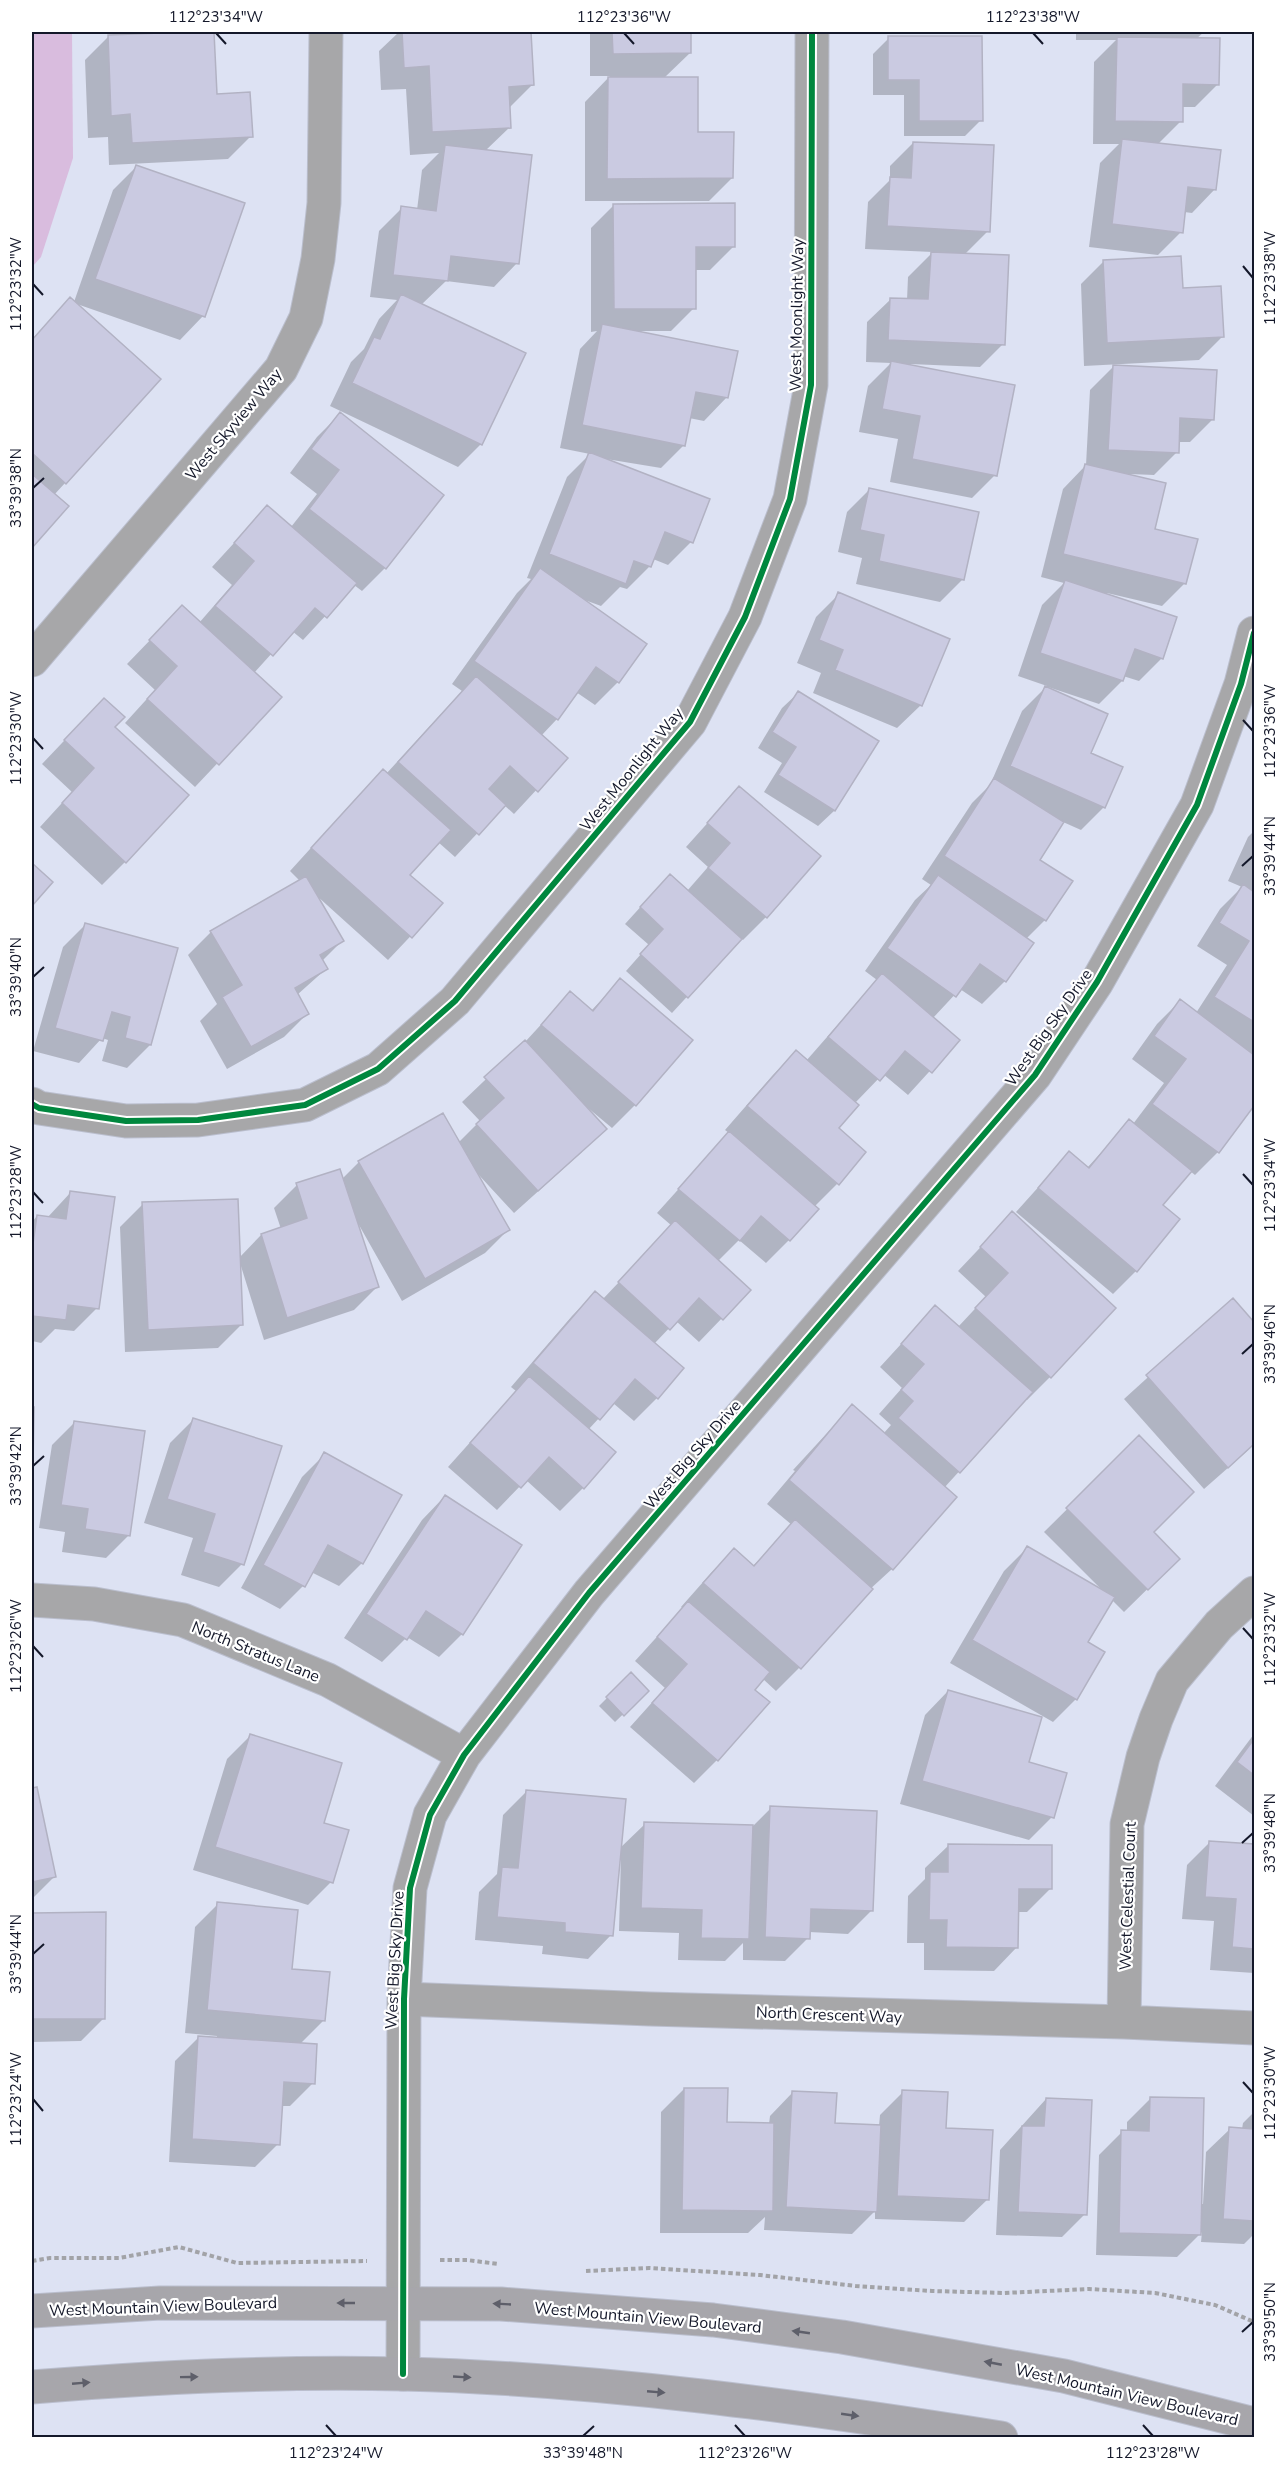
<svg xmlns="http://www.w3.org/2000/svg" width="1286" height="2469" viewBox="0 0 1286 2469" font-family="'Nunito Sans',sans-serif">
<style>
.green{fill:#d9bcde}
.shadow{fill:#0003}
.building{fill:#cacae1;stroke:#b2b2c3;stroke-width:1.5}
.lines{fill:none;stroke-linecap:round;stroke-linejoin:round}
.street-casing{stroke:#babecd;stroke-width:35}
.secondary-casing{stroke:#babecd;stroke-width:35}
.path{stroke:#a2a3a7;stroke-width:4;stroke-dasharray:4.5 3;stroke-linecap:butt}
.street{stroke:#a7a7a9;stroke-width:33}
.secondary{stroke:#a7a6ab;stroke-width:33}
.cycleway-casing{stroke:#fff;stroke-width:10}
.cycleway{stroke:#00873e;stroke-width:6}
.oneway{fill:#5e5f6a}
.ticks{fill:none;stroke:#14182a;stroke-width:2}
.labels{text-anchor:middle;stroke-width:4.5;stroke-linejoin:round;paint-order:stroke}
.street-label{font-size:16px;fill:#14182a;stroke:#fff}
.neatline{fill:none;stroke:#14182a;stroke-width:2}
.ticks-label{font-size:15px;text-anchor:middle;fill:#14182a}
</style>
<rect width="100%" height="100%" fill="#dde2f3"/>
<!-- green -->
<path class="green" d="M32 32H72L73 158 41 257 32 267Z"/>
<!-- shadow -->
<path class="shadow" d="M179 32H224H213L215 95 251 136 228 159 109 165 108 137 88 138 85 60 108 37 179 33Z
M399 32H530L533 84 510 107V127L485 151 517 263 494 287 446 281 421 305 481 444 458 467 330 406 351 362 364 349 379 319 397 300 370 297 379 231 402 208 417 210 422 170 439 153 410 155 406 89 381 90 379 51Z
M590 32H690V53L664 78 696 134 732 178 709 201H585V102L610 76H590Z
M882 32H981L979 33Z
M1076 32H1204L1196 39 1218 84 1195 107H1182L1181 121 1158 144 1215 189 1192 213 1184 212 1181 232 1158 255 1089 247 1100 163 1119 144H1093L1094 62 1116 40H1076Z
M889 38 981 120 965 136H904V95H873V54Z
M913 143 988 231 964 255 1003 344 980 367 910 364V366L995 475 972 498 890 482 898 439 859 432 868 386 891 363 866 362 867 322 891 299 907 300 908 277 933 252 865 249 868 202 890 180V166Z
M136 167 243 204 203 316 180 340 74 303 65 483 54 495 66 506 32 546V339L70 299 74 302 113 190Z
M614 205 734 246 710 270H694V308L671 331H639L727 397 704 421 689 418 684 445 661 468 600 458 691 542 668 565 653 559 650 566 627 589 620 587 601 606 582 599 618 682 595 705 576 692 557 719 541 736 566 758 514 814 504 805 455 857 438 842 408 875 441 904 388 960 317 896 342 941 322 961 326 969 297 995 307 1014 284 1037 227 1069 200 1021 217 1004 188 955 211 932 300 881 290 871 360 794 383 771 386 774 462 691 452 684 517 593 531 579 527 578 567 477 590 454 560 448 580 349 597 331 591 332V228Z
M1104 261 1222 337 1199 360 1084 366 1081 284Z
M1113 367 1213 419 1190 442H1178L1177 452 1154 475 1129 474 1153 530 1185 583 1162 606 1107 593 1106 595 1162 658 1139 681 1123 676 1122 681 1099 704 1048 687 1047 689 1089 754 1104 807 1081 830 1063 822 1038 861 1045 920 1026 939 1032 943 1005 981 982 1004 960 989 933 1018 958 1040 908 1095 883 1074 855 1103 837 1128V1184L814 1207 817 1209 789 1240 766 1263 739 1240 718 1261 749 1290 699 1342 676 1321 654 1344 657 1398 634 1421 613 1403 588 1430 583 1488 560 1511 526 1480 497 1510 448 1467 516 1391 511 1387 572 1316 595 1293 602 1300 672 1226 657 1213 729 1133 725 1130 773 1075 796 1052 806 1061 877 980 865 971 915 900 931 885 922 879 972 803 990 785 1022 711 1047 686 1018 676 1042 605 1064 583 1041 577 1063 489 1086 465 1090 390Z
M340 414 442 495 385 568 362 591 354 585 303 640 292 631 254 673 280 697 195 787 125 723 155 690 127 664 182 607 199 623 232 585 212 567 267 507 291 527 317 494 290 473 317 437Z
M870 489 963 579 940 602 856 584 862 558 838 552 847 512Z
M839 594 921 705 897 728 813 693 821 673 797 663 816 617Z
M798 693 877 742 834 811 818 826 764 792 782 763 758 748 782 708Z
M81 723 113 727 125 862 102 885 40 827 72 792 42 764Z
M739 788 819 856 766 917 743 940 741 938 672 1013 626 971 649 945 625 924 655 891H687L708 867 686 847Z
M1254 831V1104L1218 1152 1195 1175 1190 1171 1161 1205 1136 1271 1113 1294 1016 1212 1069 1153 1087 1168 1130 1121 1133 1124 1164 1083 1132 1059 1157 1024 1180 1001 1196 1013 1227 965 1197 946 1220 909 1242 887 1228 881 1248 837Z
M32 865 51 882 32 904Z
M86 924 150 1045 127 1068 102 1061 108 1040 102 1038 79 1063 33 1051 63 947Z
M620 980 635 1105 612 1128 588 1108 582 1152 514 1213 477 1173 508 1230 485 1253 402 1301 359 1225 377 1287 354 1310 264 1340 240 1263 241 1325 218 1348 125 1352 120 1227 143 1204 239 1258 261 1235 281 1229 274 1208 297 1185 342 1179 359 1162 442 1115 458 1143 480 1121 462 1102 525 1042 570 993 591 1011Z
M71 1192 97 1308 74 1331 55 1329 41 1343 32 1341V1222L37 1216 47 1218Z
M1012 1214 1114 1308 1050 1377 1027 1400 1025 1399 944 1488 955 1497 892 1569 868 1591 799 1668 776 1691 763 1679 753 1690 717 1760 694 1783 630 1727 665 1688 635 1661 683 1608 681 1607 711 1573 734 1550 752 1567 792 1525 767 1504 795 1471 793 1470 852 1406 883 1434 891 1425 879 1414 902 1388 880 1367 935 1307 958 1327 986 1297 958 1271Z
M1233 1300 1254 1324V1445L1204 1489 1124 1399Z
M32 1409H33L32 1463Z
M193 1420 242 1564 219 1587 181 1575 193 1538 144 1523 170 1443Z
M75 1422 129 1535 106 1558 62 1552 65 1532 39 1528 52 1445Z
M1139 1438 1152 1532 1178 1559 1124 1612 1111 1599 1086 1642 1076 1699 1053 1722 950 1663 1004 1571 1027 1548 1102 1590 1044 1532Z
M325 1454 362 1563 339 1586 311 1572 303 1586 280 1609 241 1588 302 1477Z
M445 1496 462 1634 439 1657 407 1637 382 1662 344 1638 422 1520Z
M631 1674 647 1691 615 1722 599 1706Z
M948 1691 1027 1763 1052 1817 1029 1840 900 1804 925 1715Z
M1254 1734V1816L1215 1786Z
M250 1736 331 1882 308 1905 193 1870 227 1759Z
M36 1789 54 1877 32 1899V1790Z
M526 1792 619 1849 645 1824 752 1827 771 1808 871 1911 848 1934 809 1932 808 1938 785 1961 743 1960V1943L725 1961 678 1960 679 1933 619 1931 621 1856H619L611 1935 588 1959 542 1954 543 1946 475 1940 479 1892 497 1874 503 1815Z
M1210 1842 1254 1845V1973L1210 1970 1214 1921 1182 1919 1187 1865Z
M949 1845 1050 1889 1027 1912H1017V1947L994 1971 924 1970V1943H907L908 1896 925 1879V1868Z
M218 1904 290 1970 323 2021 300 2044 313 2083 290 2106H281L278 2144 255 2167 169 2162 175 2061 199 2037 217 2039V2036L185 2033 195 1927Z
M32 1914H104V2018L81 2041 32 2042Z
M684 2089 725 2123 769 2124 770 2116 793 2092 834 2124 879 2126 880 2115 903 2092 945 2130 988 2199 964 2222 875 2219V2211L852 2234 764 2230 765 2217 748 2233H660L661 2112Z
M1046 2099 1085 2214 1062 2237 996 2235 1000 2150Z
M1150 2099 1201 2204H1203L1206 2152 1230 2129H1242L1243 2123 1254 2112V2234L1244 2244 1201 2242 1202 2232 1177 2257 1096 2255 1099 2155 1122 2132H1127V2122Z"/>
<!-- building -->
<path class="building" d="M187 32H214L217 94 250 92 253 137 132 143 130 114 111 116 108 35Z
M402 32H531L534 85 509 87 511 128 432 132 429 66 404 68Z
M612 32H691V53L613 54Z
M888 36H982L983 121H919V80H888Z
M1117 37 1220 38 1219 85 1183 84V122L1115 121Z
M608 77H698V132H734L733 178 607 179Z
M1122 139 1221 150 1216 190 1188 187 1183 233 1112 224Z
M913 142 994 145 990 232 887 226 890 177 911 178Z
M445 145 532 155 519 264 451 256 448 281 393 275 401 206 436 211Z
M136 165 245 203 205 317 95 279Z
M735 203V247H696V309H614L613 204Z
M931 252 1009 255 1005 345 888 340 890 298 928 299Z
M1181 256 1183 288 1221 286 1224 337 1107 343 1103 260Z
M401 294 526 353 482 445 352 383 374 337 380 339Z
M70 297 161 379 66 484 32 453V340Z
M602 324 738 351 728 398 696 392 685 446 582 425Z
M891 361 1015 385 997 476 912 459 920 416 882 409Z
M1113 365 1217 370 1214 420 1180 418 1179 453 1108 450Z
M340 412 444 495 386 569 309 509 339 470 311 449Z
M589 452 710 499 693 543 665 532 651 567 634 561 626 584 549 554Z
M1085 464 1166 483 1155 529 1198 539 1186 584 1063 554Z
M32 474 69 506 32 548Z
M869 488 979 512 964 580 879 561 884 535 860 530Z
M267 505 357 583 327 618 315 608 273 656 215 606 254 561 234 543Z
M540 568 647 644 619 683 596 667 558 720 474 661Z
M1065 580 1177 617 1163 659 1135 649 1123 681 1040 653Z
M838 592 950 639 922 706 835 670 843 650 819 640Z
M182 605 282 697 219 765 147 699 177 666 149 640Z
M476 676 568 758 538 792 510 766 489 789 506 805 479 835 398 762Z
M1045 686 1108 714 1091 753 1123 767 1105 808 1010 766Z
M798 691 879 741 835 811 778 775 796 747 772 732Z
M104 698 125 717 115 727 189 795 126 863 62 803 94 768 64 740Z
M383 769 451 830 410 875 443 903 412 938 311 848Z
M994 778 1064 822 1040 860 1073 881 1046 921 944 856Z
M739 786 821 856 767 918 708 868 730 843 707 823Z
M32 863 53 882 32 906Z
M670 874 742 939 688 998 640 954 663 929 640 907Z
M938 875 1034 943 1006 982 980 964 956 997 887 948Z
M306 876 344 941 320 955 328 969 295 988 309 1014 251 1047 222 997 242 985 210 931Z
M1243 884 1254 892V1022L1214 997 1249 941 1219 923Z
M85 923 178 948 151 1045 125 1038 130 1017 112 1012 103 1041 55 1028Z
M882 973 960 1040 932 1073 905 1051 880 1081 828 1037Z
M620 978 693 1040 636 1106 541 1025 570 991 593 1011Z
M1180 999 1254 1055V1106L1219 1153 1152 1104 1186 1059 1154 1036Z
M525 1040 607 1129 538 1191 476 1124 504 1098 484 1077Z
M796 1050 859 1105 839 1128 866 1152 839 1185 747 1106Z
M443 1113 510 1230 425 1279 358 1161Z
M1129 1119 1192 1171 1163 1205 1180 1219 1137 1272 1038 1188 1069 1151 1089 1168Z
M729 1131 819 1209 790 1241 761 1216 740 1241 678 1189Z
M340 1169 379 1287 287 1318 261 1234 307 1218 296 1183Z
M70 1191 115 1197 99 1309 68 1305 66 1320 32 1316V1251L37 1215 66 1219Z
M238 1199 243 1325 148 1330 142 1202Z
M1012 1211 1116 1308 1051 1378 975 1308 1008 1273 980 1247Z
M675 1220 751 1290 723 1320 699 1298 670 1330 618 1282Z
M595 1291 684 1368 658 1399 635 1379 600 1420 533 1363Z
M1233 1298 1254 1322V1444L1228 1468 1146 1375Z
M935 1305 1033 1392 960 1473 898 1418 913 1401 901 1390 924 1364 901 1344Z
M529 1376 616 1452 584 1489 549 1457 521 1488 470 1443Z
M852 1404 957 1497 893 1570 789 1480Z
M32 1407H34L32 1523Z
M193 1418 282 1446 244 1565 203 1552 215 1514 167 1499Z
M74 1421 145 1431 130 1536 85 1529 88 1509 61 1505Z
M1139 1435 1194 1492 1154 1532 1180 1559 1148 1590 1066 1508Z
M324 1452 402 1495 363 1564 328 1545 305 1587 263 1565Z
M445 1495 522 1545 463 1635 426 1611 407 1640 366 1614Z
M795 1519 873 1589 801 1669 703 1583 734 1548 754 1566Z
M1027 1546 1115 1597 1088 1642 1105 1652 1077 1700 972 1640Z
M688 1601 770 1672 755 1690 770 1702 718 1761 652 1703 687 1664 657 1637Z
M631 1672 649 1691 624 1716 606 1697Z
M948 1690 1042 1717 1029 1762 1067 1773 1054 1818 922 1781Z
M250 1734 342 1763 324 1823 349 1830 333 1883 215 1847Z
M1254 1739V1775L1237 1762Z
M37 1787 56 1877 32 1882V1788Z
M526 1790 626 1799 613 1936 565 1932V1923L497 1917 502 1867 518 1868Z
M770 1806 877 1811 873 1911 811 1909 810 1939 765 1937Z
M644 1822 753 1825 749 1939 701 1938 702 1910 641 1908Z
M1209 1841 1254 1844V1949L1232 1947 1236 1899 1205 1897Z
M948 1844 1052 1845V1889H1019L1018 1948 946 1947 947 1920H929L930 1872H948Z
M217 1902 298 1910 292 1969 330 1972 325 2021 207 2010Z
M106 1912 105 2019H32V1913Z
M198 2036 317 2044 315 2084 284 2082 280 2145 192 2139Z
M684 2088H728L727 2122 774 2123 773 2211 682 2210Z
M902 2090 948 2092 946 2128 993 2130 989 2200 897 2196Z
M792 2091 837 2093 835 2123 881 2125 877 2212 786 2207Z
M1150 2097 1204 2098 1201 2235 1119 2233 1121 2130 1149 2131Z
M1046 2098 1092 2100 1087 2215 1018 2212 1022 2126H1044Z
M1229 2127 1254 2129V2221L1223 2219Z"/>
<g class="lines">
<!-- street casing -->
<g class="street-casing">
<path id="street" d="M32 660 281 369 306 318 318 259 324 203 326 32
M32 1104 39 1108 126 1121 198 1120 305 1105 378 1069 455 1001 690 722 745 617 790 499 811 385 812 32
M32 1600 94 1604 183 1620 328 1680 464 1755
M404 1999 650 2009 1124 2022 1254 2028
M1124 2022 1127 1824 1143 1757 1156 1719 1172 1681 1219 1625 1254 1593
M403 2374 404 1999 410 1888 430 1815 464 1755 589 1593 1035 1075 1097 982 1197 805 1241 684 1254 633"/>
</g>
<!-- secondary casing -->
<g class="secondary-casing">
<path id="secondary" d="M32 2311 160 2303 501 2304 713 2320 842 2337 1064 2376 1254 2424
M32 2387C155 2377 279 2371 403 2374 604 2379 803 2407 1001 2438"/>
</g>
<!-- path -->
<path class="path" d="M440 2260H467L498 2264
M32 2261 50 2258H119L179 2247 237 2263 367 2261
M586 2271 649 2268 760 2275 856 2286 932 2291 1004 2293 1089 2289 1155 2293 1215 2305 1254 2322"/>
<!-- street -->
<use href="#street" class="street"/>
<!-- secondary -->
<use href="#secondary" class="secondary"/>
<!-- cycleway casing -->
<g class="cycleway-casing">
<path id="cycleway" d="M32 1104 39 1108 126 1121 198 1120 305 1105 378 1069 455 1001 690 722 745 617 790 499 811 385 812 32
M403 2374 404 1999 410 1888 430 1815 464 1755 589 1593 1035 1075 1097 982 1197 805 1241 684 1254 633"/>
</g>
<!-- cycleway -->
<use href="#cycleway" class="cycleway"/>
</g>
<!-- one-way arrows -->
<defs><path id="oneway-solid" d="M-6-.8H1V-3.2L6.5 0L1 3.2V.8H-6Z" transform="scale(1.5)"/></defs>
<g class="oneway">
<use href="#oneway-solid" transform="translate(346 2303) rotate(-180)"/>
<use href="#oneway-solid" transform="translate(502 2304) rotate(-177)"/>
<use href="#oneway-solid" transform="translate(801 2332) rotate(-172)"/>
<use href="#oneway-solid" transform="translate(993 2363) rotate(-169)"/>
<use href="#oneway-solid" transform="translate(189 2377) rotate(-1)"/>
<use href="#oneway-solid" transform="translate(462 2377) rotate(3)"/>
<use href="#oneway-solid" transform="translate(81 2383) rotate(-5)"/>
<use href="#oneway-solid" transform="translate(656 2392) rotate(5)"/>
<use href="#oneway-solid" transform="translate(850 2415) rotate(8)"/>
</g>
<!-- ticks -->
<path class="ticks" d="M216 33 226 44M624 33 634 44M1033 33 1043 44M1243 266 1253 278M33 284 43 295M33 488 44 478M1243 720 1253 731M33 738 43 749M1242 866 1253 856M33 977 44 967M1243 1174 1253 1185M33 1192 43 1203M1242 1354 1253 1344M33 1466 44 1456M1243 1628 1253 1639M33 1646 43 1657M1242 1843 1253 1833M33 1954 44 1944M1243 2082 1253 2093M33 2099 43 2111M1242 2332 1253 2322M326 2425 336 2436M735 2425 745 2436M1143 2425 1153 2436M583 2436 594 2426"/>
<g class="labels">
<!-- street labels -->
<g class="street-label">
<text transform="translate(796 315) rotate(-89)" y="6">West Moonlight Way</text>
<text transform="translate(233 424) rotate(-50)" y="6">West Skyview Way</text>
<text transform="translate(631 769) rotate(-51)" y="6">West Moonlight Way</text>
<text transform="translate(1048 1027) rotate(-55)" y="6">West Big Sky Drive</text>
<text transform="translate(692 1454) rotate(-49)" y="6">West Big Sky Drive</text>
<text transform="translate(256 1651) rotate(22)" y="6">North Stratus Lane</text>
<text transform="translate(1127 1896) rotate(-88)" y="6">West Celestial Court</text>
<text transform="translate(394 1960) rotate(-87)" y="6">West Big Sky Drive</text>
<text transform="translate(829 2014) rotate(2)" y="6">North Crescent Way</text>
<text transform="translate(163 2306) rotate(-2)" y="6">West Mountain View Boulevard</text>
<text transform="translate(648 2317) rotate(5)" y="6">West Mountain View Boulevard</text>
<text transform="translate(1127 2394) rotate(13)" y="6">West Mountain View Boulevard</text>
</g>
</g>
<!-- border -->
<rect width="1286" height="2469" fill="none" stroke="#ffffff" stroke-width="66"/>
<rect x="33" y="33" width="1220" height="2403" class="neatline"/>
<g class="ticks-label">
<text x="216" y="22">112°23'34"W</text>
<text x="624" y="22">112°23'36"W</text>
<text x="1033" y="22">112°23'38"W</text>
<text transform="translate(1270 278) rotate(-90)" y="5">112°23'38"W</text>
<text transform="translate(16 284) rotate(-90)" y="5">112°23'32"W</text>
<text transform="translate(16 488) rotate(-90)" y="5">33°39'38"N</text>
<text transform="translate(1270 731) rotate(-90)" y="5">112°23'36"W</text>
<text transform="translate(16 738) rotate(-90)" y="5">112°23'30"W</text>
<text transform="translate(1270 856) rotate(-90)" y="5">33°39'44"N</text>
<text transform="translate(16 977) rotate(-90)" y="5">33°39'40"N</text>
<text transform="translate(1270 1185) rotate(-90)" y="5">112°23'34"W</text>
<text transform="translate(16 1192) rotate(-90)" y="5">112°23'28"W</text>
<text transform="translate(1270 1344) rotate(-90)" y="5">33°39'46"N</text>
<text transform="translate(16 1466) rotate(-90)" y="5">33°39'42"N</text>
<text transform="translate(1270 1639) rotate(-90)" y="5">112°23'32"W</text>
<text transform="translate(16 1646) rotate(-90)" y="5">112°23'26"W</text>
<text transform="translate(1270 1833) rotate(-90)" y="5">33°39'48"N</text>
<text transform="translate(16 1954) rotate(-90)" y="5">33°39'44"N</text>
<text transform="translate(1270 2093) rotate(-90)" y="5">112°23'30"W</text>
<text transform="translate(16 2099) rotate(-90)" y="5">112°23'24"W</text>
<text transform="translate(1270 2322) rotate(-90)" y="5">33°39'50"N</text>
<text x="336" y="2458">112°23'24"W</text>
<text x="583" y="2458">33°39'48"N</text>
<text x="745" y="2458">112°23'26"W</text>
<text x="1153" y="2458">112°23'28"W</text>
</g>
</svg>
